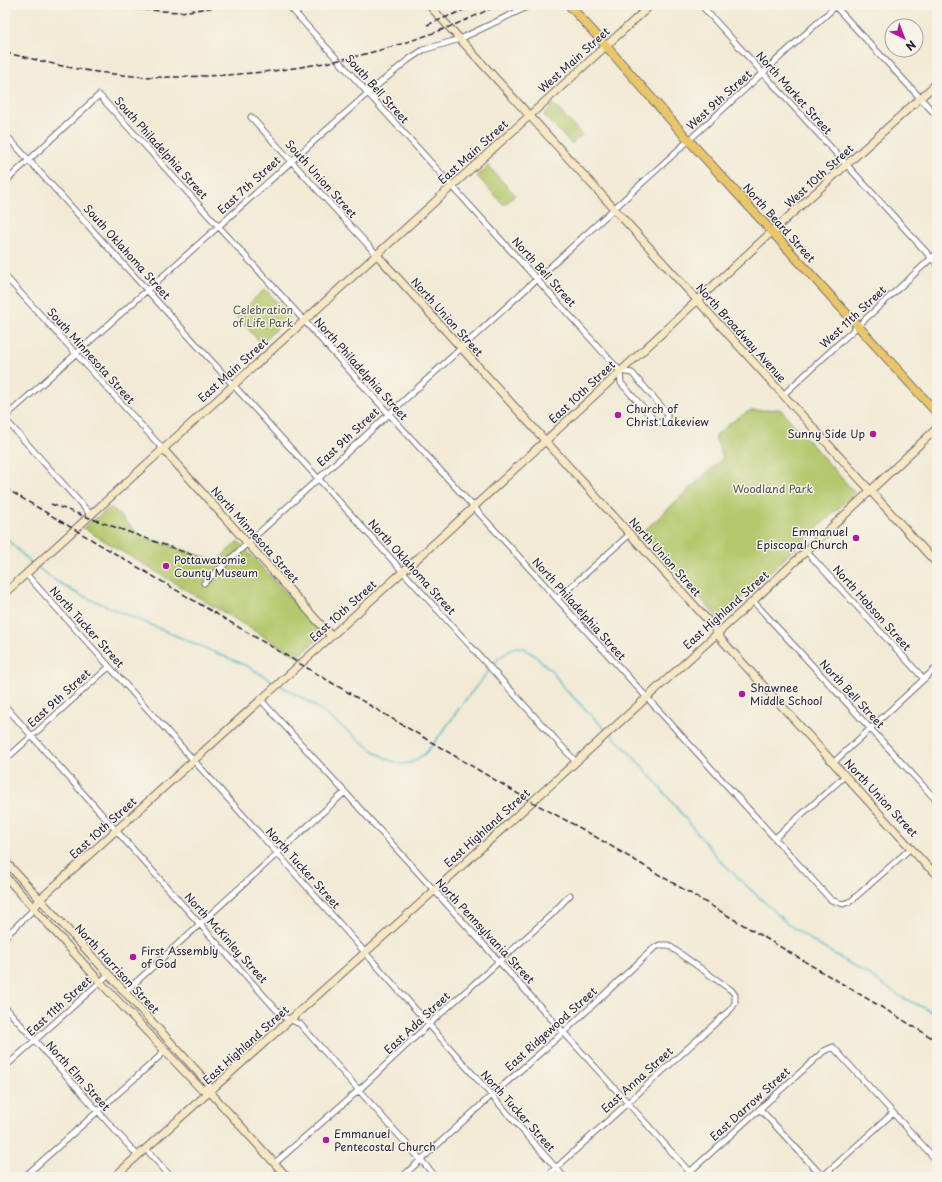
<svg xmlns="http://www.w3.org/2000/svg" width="942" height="1182" viewBox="0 0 942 1182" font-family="'Playpen Sans',sans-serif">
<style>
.green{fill:#b4c86c;stroke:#6b7554}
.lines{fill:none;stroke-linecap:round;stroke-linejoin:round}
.stream{stroke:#4ab7c6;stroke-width:1.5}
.street-casing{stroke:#6b6871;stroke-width:7}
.secondary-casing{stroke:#6b6871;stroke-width:9}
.primary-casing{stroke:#6b6871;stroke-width:10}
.street{stroke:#fff;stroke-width:5}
.secondary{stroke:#f7e8c3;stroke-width:7}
.primary{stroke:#ebc669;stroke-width:8}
.rail{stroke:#22223b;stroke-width:1.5;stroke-dasharray:6 3;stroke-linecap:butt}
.poi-dot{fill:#b5179e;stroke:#f7f3e8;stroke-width:1.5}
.labels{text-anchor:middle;stroke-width:3;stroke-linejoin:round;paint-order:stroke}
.street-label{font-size:11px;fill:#22223b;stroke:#f7f3e8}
.park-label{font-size:11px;fill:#4e544a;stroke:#f7f3e8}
.poi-label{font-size:11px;fill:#22223b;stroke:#f7f3e8;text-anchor:start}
</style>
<rect width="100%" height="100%" fill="#f7f3e8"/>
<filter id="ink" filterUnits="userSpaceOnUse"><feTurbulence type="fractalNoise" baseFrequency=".025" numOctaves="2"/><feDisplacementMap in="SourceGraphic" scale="8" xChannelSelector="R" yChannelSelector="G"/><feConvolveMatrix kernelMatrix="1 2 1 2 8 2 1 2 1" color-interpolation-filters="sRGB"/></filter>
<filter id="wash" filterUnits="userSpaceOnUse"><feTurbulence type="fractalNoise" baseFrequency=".012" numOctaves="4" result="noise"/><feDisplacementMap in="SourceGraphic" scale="16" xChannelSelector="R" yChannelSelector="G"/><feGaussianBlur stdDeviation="0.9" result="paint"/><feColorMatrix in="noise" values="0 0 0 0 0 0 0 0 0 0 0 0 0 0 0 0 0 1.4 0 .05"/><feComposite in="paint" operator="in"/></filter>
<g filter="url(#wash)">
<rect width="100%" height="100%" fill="#f2ead5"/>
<!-- green -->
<path class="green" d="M553 104 582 135 571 144 544 115Z
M488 166 515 195 504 205 477 176Z
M265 289 290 317 261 343 236 316Z
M780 409 855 493 719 619 642 533 723 458 715 436 733 421 749 411Z
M111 507 142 537 217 561 238 541 323 634 298 657 83 528Z"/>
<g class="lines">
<!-- stream -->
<path class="stream" d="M5 537 32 564
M37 567 53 579 78 594 247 666 276 683
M281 686 311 703 378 754 394 762 402 764 410 763 425 754 444 730 463 703 499 658 515 647 523 648 534 655 552 671 564 688 607 731
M610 733 643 767 718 858 736 876 788 924 820 946 871 976 901 997 937 1014"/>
</g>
</g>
<g filter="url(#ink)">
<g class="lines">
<!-- street casing -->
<g class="street-casing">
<path id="street" d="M288 5 620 371 621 383 656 422 662 423 667 419V413L632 373 620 371
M701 5 937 264
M834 5 937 116
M251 117 377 255
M5 134 576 762
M5 182 99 95 831 900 843 904 851 901 911 848
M5 276 163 449
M783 395 937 253
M5 417 219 226 368 93 408 60 423 50 460 39 531 5
M5 419 91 515
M806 551 924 679
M26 574 277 853 564 1177
M204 583 837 5
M557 599 630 534
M753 601 937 801
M261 700 627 1102 694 1177
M5 706 282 1016 300 1024 436 1177
M5 760 109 667
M833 763 937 667
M775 838 845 776
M5 937 34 909
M124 993 345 792
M5 1007 138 1156
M5 1067 108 975
M760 1109 823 1177
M146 1149 171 1177
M275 1163 359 1090 428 1025 550 916 570 895
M24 1177 160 1056 164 1050
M402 1177 491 1096 564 1032 654 948 660 945H668L731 990 735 995V1003L731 1009 546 1177
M684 1177 824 1051 833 1047 937 1161
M822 1177 893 1113"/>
</g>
<!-- secondary casing -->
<g class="secondary-casing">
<path id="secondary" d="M429 5 937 564
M377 255 686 596 713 626 721 639 926 865 937 874
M163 449 331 636
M5 593 651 5
M5 861 207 1082 210 1092 287 1177
M5 876 100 982 200 1088 210 1092
M34 909 39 900 439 539 766 237 937 83
M114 1177 434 891 753 601 937 428"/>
</g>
<!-- primary casing -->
<g class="primary-casing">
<path id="primary" d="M569 5 599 38 684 135 937 413"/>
</g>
<!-- street -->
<use href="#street" class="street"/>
<!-- secondary -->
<use href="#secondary" class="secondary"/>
<!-- primary -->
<use href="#primary" class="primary"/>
<!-- rail -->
<path class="rail" d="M99 5 129 9 181 12 231 5
M427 25 476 5
M5 53C28 57 50 64 73 68 93 72 113 74 133 76 156 78 180 77 203 76 305 73 406 51 498 5
M5 488 532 802 584 830 898 1017 937 1041
M51 504 195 556"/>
</g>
</g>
<!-- markers -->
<g class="poi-dot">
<circle cx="618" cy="415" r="4"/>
<circle cx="873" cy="434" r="4"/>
<circle cx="856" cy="538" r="4"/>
<circle cx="166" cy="566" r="4"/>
<circle cx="742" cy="694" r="4"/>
<circle cx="133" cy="957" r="4"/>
<circle cx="326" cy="1140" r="4"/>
</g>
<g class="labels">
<!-- street labels -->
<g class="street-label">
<text transform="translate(574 60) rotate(-42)" y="4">West Main Street</text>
<text transform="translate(377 89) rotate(48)" y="4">South Bell Street</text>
<text transform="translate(794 93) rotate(48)" y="4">North Market Street</text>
<text transform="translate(719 100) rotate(-42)" y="4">West 9th Street</text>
<text transform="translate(161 148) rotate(48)" y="4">South Philadelphia Street</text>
<text transform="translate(473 152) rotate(-42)" y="4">East Main Street</text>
<text transform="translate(819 176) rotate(-42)" y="4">West 10th Street</text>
<text transform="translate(321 179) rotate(48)" y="4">South Union Street</text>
<text transform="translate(249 185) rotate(-42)" y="4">East 7th Street</text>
<text transform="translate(779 223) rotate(48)" y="4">North Beard Street</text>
<text transform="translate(127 252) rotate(48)" y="4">South Oklahoma Street</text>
<text transform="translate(544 272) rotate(48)" y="4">North Bell Street</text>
<text transform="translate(447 317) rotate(48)" y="4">North Union Street</text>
<text transform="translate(853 317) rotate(-43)" y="4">West 11th Street</text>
<text transform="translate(741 333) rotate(48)" y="4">North Broadway Avenue</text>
<text transform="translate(91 356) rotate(48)" y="4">South Minnesota Street</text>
<text transform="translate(361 369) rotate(48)" y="4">North Philadelphia Street</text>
<text transform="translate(233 370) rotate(-42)" y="4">East Main Street</text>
<text transform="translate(582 392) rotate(-43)" y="4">East 10th Street</text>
<text transform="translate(348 437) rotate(-43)" y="4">East 9th Street</text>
<text transform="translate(255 535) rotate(48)" y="4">North Minnesota Street</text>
<text transform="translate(665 557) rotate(48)" y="4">North Union Street</text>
<text transform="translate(412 567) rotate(48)" y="4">North Oklahoma Street</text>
<text transform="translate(872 608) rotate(48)" y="4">North Hobson Street</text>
<text transform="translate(579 609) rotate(48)" y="4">North Philadelphia Street</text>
<text transform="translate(726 610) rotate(-42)" y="4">East Highland Street</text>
<text transform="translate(343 611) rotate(-42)" y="4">East 10th Street</text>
<text transform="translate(87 627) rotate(48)" y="4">North Tucker Street</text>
<text transform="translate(852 694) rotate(47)" y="4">North Bell Street</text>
<text transform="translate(59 698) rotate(-42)" y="4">East 9th Street</text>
<text transform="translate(881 798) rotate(47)" y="4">North Union Street</text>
<text transform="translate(103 828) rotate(-42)" y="4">East 10th Street</text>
<text transform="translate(487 828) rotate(-42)" y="4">East Highland Street</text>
<text transform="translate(303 868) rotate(48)" y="4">North Tucker Street</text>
<text transform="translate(485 931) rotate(47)" y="4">North Pennsylvania Street</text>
<text transform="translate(226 938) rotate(48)" y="4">North McKinley Street</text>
<text transform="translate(117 969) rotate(47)" y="4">North Harrison Street</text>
<text transform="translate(59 1006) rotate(-42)" y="4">East 11th Street</text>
<text transform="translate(417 1023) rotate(-43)" y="4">East Ada Street</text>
<text transform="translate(551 1029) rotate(-42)" y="4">East Ridgewood Street</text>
<text transform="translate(246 1045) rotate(-42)" y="4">East Highland Street</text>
<text transform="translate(78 1076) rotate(48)" y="4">North Elm Street</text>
<text transform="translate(637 1080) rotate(-42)" y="4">East Anna Street</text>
<text transform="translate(750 1104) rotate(-42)" y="4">East Darrow Street</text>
<text transform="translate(518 1111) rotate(48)" y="4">North Tucker Street</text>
</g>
<!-- park labels -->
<g class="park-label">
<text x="263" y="314">Celebration<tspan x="263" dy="13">of Life Park</tspan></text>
<text x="773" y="493">Woodland Park</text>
</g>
<!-- poi labels -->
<g class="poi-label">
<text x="626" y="413">Church of<tspan x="626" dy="13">Christ Lakeview</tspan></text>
<text x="865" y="438" text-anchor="end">Sunny Side Up</text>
<text x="848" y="536" text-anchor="end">Emmanuel<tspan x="848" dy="13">Episcopal Church</tspan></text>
<text x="174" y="564">Pottawatomie<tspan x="174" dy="13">County Museum</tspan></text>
<text x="750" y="692">Shawnee<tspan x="750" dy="13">Middle School</tspan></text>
<text x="141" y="955">First Assembly<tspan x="141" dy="13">of God</tspan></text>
<text x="334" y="1138">Emmanuel<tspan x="334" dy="13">Pentecostal Church</tspan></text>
</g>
</g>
<!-- margin -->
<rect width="942" height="1182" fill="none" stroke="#f7f3e8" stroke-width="20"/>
<!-- north arrow -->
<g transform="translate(904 38) rotate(138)"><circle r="19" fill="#f7f3e8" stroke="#a29fa3"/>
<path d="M0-3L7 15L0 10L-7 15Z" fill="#b5179e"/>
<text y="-6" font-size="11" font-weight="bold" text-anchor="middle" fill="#22223b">N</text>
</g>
</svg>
